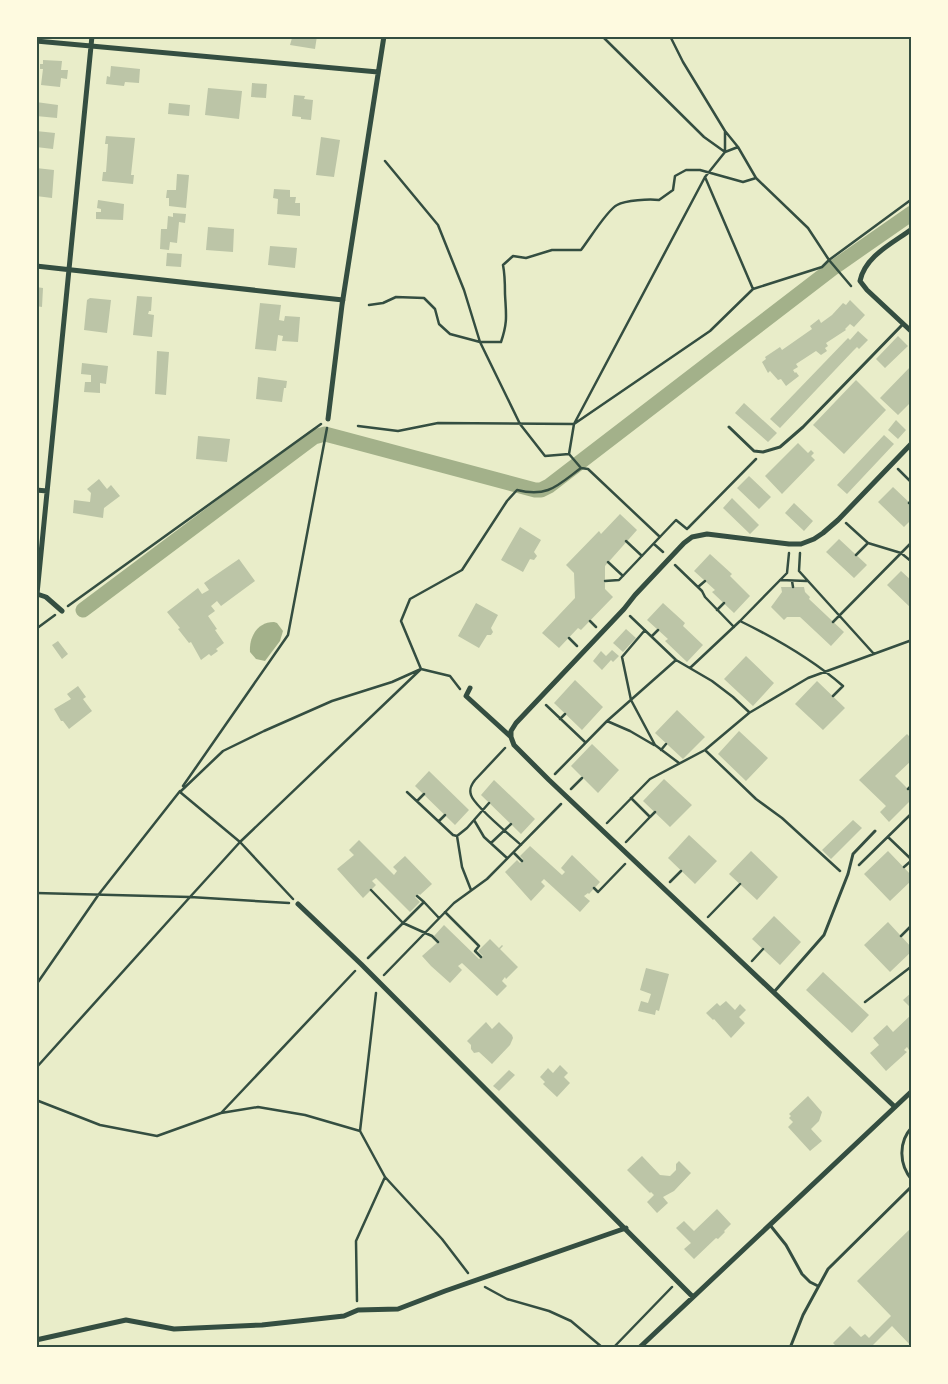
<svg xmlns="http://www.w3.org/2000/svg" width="948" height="1384" viewBox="0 0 948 1384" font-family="'Crimson Pro',serif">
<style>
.water{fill:#a3b18a}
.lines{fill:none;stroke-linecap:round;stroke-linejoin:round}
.canal{stroke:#a3b18a;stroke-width:15}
.building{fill:#bcc5a7}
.path{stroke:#344e41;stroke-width:2.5}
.service{stroke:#344e41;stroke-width:3}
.minor{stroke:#344e41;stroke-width:5}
.neatline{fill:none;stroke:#344e41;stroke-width:2}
</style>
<rect width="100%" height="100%" fill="#e9edc9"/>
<!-- water -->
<path class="water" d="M274 622 277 623 283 631 280 641 265 661 256 659 250 652C249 637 257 622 274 622Z"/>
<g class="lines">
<!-- canal -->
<path class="canal" d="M83 610 314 437 325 434 344 439 535 490H541L549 486 833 268 912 213"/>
</g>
<!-- building -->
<path class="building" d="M285 36H317L315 49 290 45 292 38Z
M43 60 62 61 61 70H68L67 79 61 78 60 87 41 85 43 69H40V64H43Z
M111 66 140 69 139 83 125 82 124 86 106 84 107 76 110 77Z
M252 83 267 84 266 98 251 97Z
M208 88 242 91 239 119 205 115Z
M294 95 305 96 304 99 313 100 311 120 301 119V117L292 116Z
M36 102 58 105 57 118 36 116Z
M169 103 190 105 189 116 168 114Z
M36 131 55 133 53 149 36 147Z
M106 136 135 138 131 175H134L133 184 102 181 103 172H106L107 159 108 144H105Z
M321 137 340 140 334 177 316 175Z
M36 168 54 170 52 198 36 196Z
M177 174 189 175 186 208 169 206V198H166L167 190H176Z
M274 189 290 190V197H296L295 203H300V216L277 214 278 199 273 198Z
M98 200 124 204 123 220 96 219V212H101V209L97 208Z
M173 213 186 214 185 223 179 222 177 243 170 242 169 250 160 249 161 229H167L168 216 173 217Z
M208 227 234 229 233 252 206 250Z
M270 246 297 248 295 268 268 265Z
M167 253 182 254 181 267 166 266Z
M36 287 43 288 42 307 36 306Z
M137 296 152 297 151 311H149L148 314 154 315 152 337 133 335Z
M90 298 111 300 107 333 84 330 87 300Z
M850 300 865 315 854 327 850 324 845 329 846 330 826 343 828 346 825 348 827 351 821 355 816 351 796 364 798 367 793 370 795 373 796 372 799 376 786 386 781 379 778 380 770 371 768 373 762 362 766 359 765 357 780 347 782 350 812 329 810 326 819 319 821 323 832 315 843 303 846 305Z
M260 303 281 305 279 320 284 321 285 316 300 317 298 342 282 341 283 336 278 335 276 351 255 349Z
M858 331 868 340 859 349 857 347 853 351 780 428 770 419 848 338 850 340Z
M898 336 908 346 885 368 876 359Z
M36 338H39L38 352H36Z
M157 351 169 352 166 395 155 394Z
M82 363 108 366 106 384 100 383V393L84 392 85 382H91V375L81 374Z
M912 365V401L898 415 880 398Z
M258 377 287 381 286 388H284L282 402 256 399Z
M856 380 886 410 844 454 813 425Z
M744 403 777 433 768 442 735 413Z
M896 420 906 430 898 439 888 430Z
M884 435 894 444 847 494 837 485Z
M198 436 230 439 227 462 196 459Z
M798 443 808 453 811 450 814 453 811 456 815 460 782 494 765 476Z
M749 476 771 497 759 509 737 488Z
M99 479 107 489 111 485 120 496 104 508 103 518 73 513 74 500 90 502 91 493 87 489Z
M893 487 912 505V519L904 527 878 502Z
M732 498 759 525 750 534 723 508Z
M794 503 813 521 804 531 785 513Z
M620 514 637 530 605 566V589L613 597 581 630 578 628 559 648 542 633 575 598 574 573 566 565 599 531 601 534Z
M520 527 541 540 534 552 537 556 534 560 530 559 523 572 501 560Z
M839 539 867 565 854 578 826 552Z
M710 554 732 574 730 576 750 596 734 613 712 592 715 590 694 571Z
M239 559 255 581 221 606 217 601 211 606 215 611 208 616 217 629 215 630 224 643 216 649 218 651 211 656 209 654 201 660 191 642 189 643 178 629 180 628 167 612 198 588 202 594 209 590 204 583Z
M901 571 912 581V609L887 585Z
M781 587H804L805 592 810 597 809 599 844 632 831 646 800 617H787L784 620 771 607 782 592Z
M476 603 498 615 491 628 493 632 491 635H487L479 648 458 636Z
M663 603 685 623 683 626 703 645 687 662 665 641 668 639 647 620Z
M626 629 636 638 623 652 613 643Z
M58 641 68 654 62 659 52 645Z
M612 650 619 656 613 662 611 660 602 670 593 661 601 651 606 656Z
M746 656 774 683 753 706 724 679Z
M575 680 603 707 582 730 554 703Z
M817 681 845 708 823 730 795 704Z
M78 686 86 697 83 699 92 711 69 729 63 721H61L54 709 71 699 67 694Z
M677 710 705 737 683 759 655 733Z
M739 731 768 758 746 781 718 754Z
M907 734 912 739V760L895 776 912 793V799L889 822 880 812 886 806 859 780Z
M592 744 619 770 598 793 571 766Z
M429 771 469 810 455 825 415 786Z
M664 779 692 805 670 827 643 801Z
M494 780 535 819 521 834 481 795Z
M853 820 862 828 831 859 822 850Z
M689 835 717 861 695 884 668 858Z
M359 840 394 875 397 871 393 867 405 856 432 884 420 895 419 894 415 897 420 902 410 912 376 878 372 881 376 885 363 898 337 869 354 855 349 850Z
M530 846 562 875 565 872 561 868 572 855 600 882 589 894 588 893 584 896 590 901 580 912 544 879 541 882 545 886 531 901 505 872 517 860 520 863 522 861 523 859 520 856Z
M751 851 778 877 757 900 729 874Z
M888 851 912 876V880L890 901 864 874Z
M774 916 801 942 780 965 752 939Z
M888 922 912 948V951L890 972 864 945Z
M444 925 479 959 483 956 478 951 490 939 499 948 502 945 503 946 500 949 518 967 506 979 505 977 502 981 507 986 497 996 462 963 458 966 462 970 450 983 431 966 422 956 439 941 434 936Z
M646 968 669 974 659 1011 656 1010 655 1015 638 1011 641 1001 648 1003 651 994 640 990Z
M823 972 869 1015 852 1033 806 990Z
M912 992V1009L903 1000Z
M726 1001 735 1010 740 1004 746 1010 739 1017 745 1023 731 1038 714 1019 713 1020 706 1013 717 1003 720 1006Z
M912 1014V1048L909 1050 907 1047 904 1050 907 1052 886 1071 870 1053 879 1045 873 1038 887 1025 893 1032Z
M486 1022 492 1029 499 1022 512 1035 513 1038 510 1045 492 1064 479 1052 474 1053 471 1049V1045L467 1041Z
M560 1065 568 1073 564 1077 570 1083 557 1097 543 1084 545 1082 540 1077 548 1068 553 1073Z
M509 1070 515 1075 499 1091 493 1086Z
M808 1096 822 1112 819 1121 811 1129 822 1141 810 1151 788 1127 793 1122 789 1118 791 1116 789 1114Z
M642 1156 660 1175 670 1176 676 1170V1164L679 1161 691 1173 674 1191 663 1197 668 1203 657 1213 647 1202 654 1195 651 1192 650 1193 627 1170Z
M717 1209 731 1224 724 1231 725 1232 718 1239 716 1238 694 1259 684 1249 691 1243 676 1228 684 1221 694 1231Z
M912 1227V1347L892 1326 870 1348H838L833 1343 850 1326 861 1337 865 1334 869 1338 891 1316 857 1281Z"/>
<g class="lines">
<!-- path -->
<path class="path" d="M602 36 704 137 725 152 738 147
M670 36 683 62 725 131 738 147 756 178 808 228 829 260 851 286
M385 161 438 225 464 290 480 342 520 424 545 456 569 454
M705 177 753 289
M369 305 383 303 396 297 424 298 435 309 439 324 450 334 480 342H501C508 322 506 314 505 294 505 283 505 275 503 265L513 256 526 258 552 250H581C589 240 607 210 617 205 626 200 649 199 659 200L673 190 675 176 686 170H700L743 182 756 178
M358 426 398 431 438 423 574 424 710 331 753 289 822 267 829 260 912 199
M898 469 912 483
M909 503 912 500
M846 523 868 543 901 553 912 562
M688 528 756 459
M660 537 588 469 581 468 569 454 574 424 705 177 725 152V131
M626 541 642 556
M654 544 663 552
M800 553 799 571 874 654
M856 555 868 543
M608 562 623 576
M675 565 702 591 705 597 734 627
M780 580 807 581
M605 581 619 580 676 520 687 529
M792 581 793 587
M698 587 705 581
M68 606 321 424
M717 610 724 603
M630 616 676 660 712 681 733 697 749 712
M590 621 596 627
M740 621C777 639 812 659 843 686L833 696
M833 622 912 542
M36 629 55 615
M645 630 622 657 631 700 655 745 679 763
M652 636 658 630
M569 638 577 646
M690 668 740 621 787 573 789 553
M546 705 585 742
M560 719 565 714
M607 721 630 731 654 745
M505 748 475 780C471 785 469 789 471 795 474 806 510 835 521 845
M661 750 666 744
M705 750 756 799 782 818 840 871
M555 774 607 721 676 660
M183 786 288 635 327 428
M571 789 582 778
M908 789 912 785
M407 792 453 835 457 836 467 828 489 803
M417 801 424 794
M650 817 655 812
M474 820 484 837 507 858
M439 821 445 815
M607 823 650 779 705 750 749 713 808 678 912 640
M457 836 462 867 471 890
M888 837 912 860
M626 842 650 817 631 798
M491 843 511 824
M514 853 522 861
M859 865 912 813
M904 867 912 860
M670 882 681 871
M594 888 598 892 625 864
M371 890 403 923 432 936 438 942
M36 893 190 897 240 842 421 669 401 621 410 599 462 570 507 501 517 490C548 498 558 485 581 468
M417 896 424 902
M293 899 240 842 180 792 223 751 264 731 332 701 392 682 421 669 450 676 460 689
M445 912 479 946 475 951 481 957
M708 917 740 884
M909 928 912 932
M901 936 912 925
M368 958 424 902 439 918
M752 961 763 949
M384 975 454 903 487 879 561 804
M36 985 99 894 180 791
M865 1002 912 966
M36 1068 190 897 289 903
M36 1100 100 1125 157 1136 221 1113 258 1107 305 1115 360 1131 385 1177 442 1239 468 1273
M222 1112 355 971
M360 1131 376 993
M485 1287 507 1299 549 1311 571 1321 603 1348
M357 1301 356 1241 385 1177
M613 1348 672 1287"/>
<!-- service -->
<path class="service" d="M729 427 754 451 763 452 780 447 803 427 903 324
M774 992 824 935 848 874 853 854 875 831
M912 1127C898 1142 899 1165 912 1180
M770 1225 786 1245 802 1274 810 1282 818 1286
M790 1348 803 1315 828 1269 912 1186"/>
<!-- minor -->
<path class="minor" d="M36 41 378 72
M912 229C893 243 865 256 860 281L867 290 912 332
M36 266 343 300
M328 419 342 305 384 36
M36 490 47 491
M62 611 46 597 37 594 92 36
M470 688 466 696 511 737 514 745 549 780 895 1107
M511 737V731L516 723 624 609 635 595 684 543 692 537 707 534 789 544H801L814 539 823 533 838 520 912 443
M298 904 361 964 693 1297
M36 1340 126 1320 174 1329 262 1325 344 1316 358 1310 398 1309 445 1291 626 1228
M639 1348 912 1091"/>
</g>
<!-- border -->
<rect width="948" height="1384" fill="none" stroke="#fefae0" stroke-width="75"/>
<rect x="38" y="38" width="872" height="1308" class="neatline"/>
</svg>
